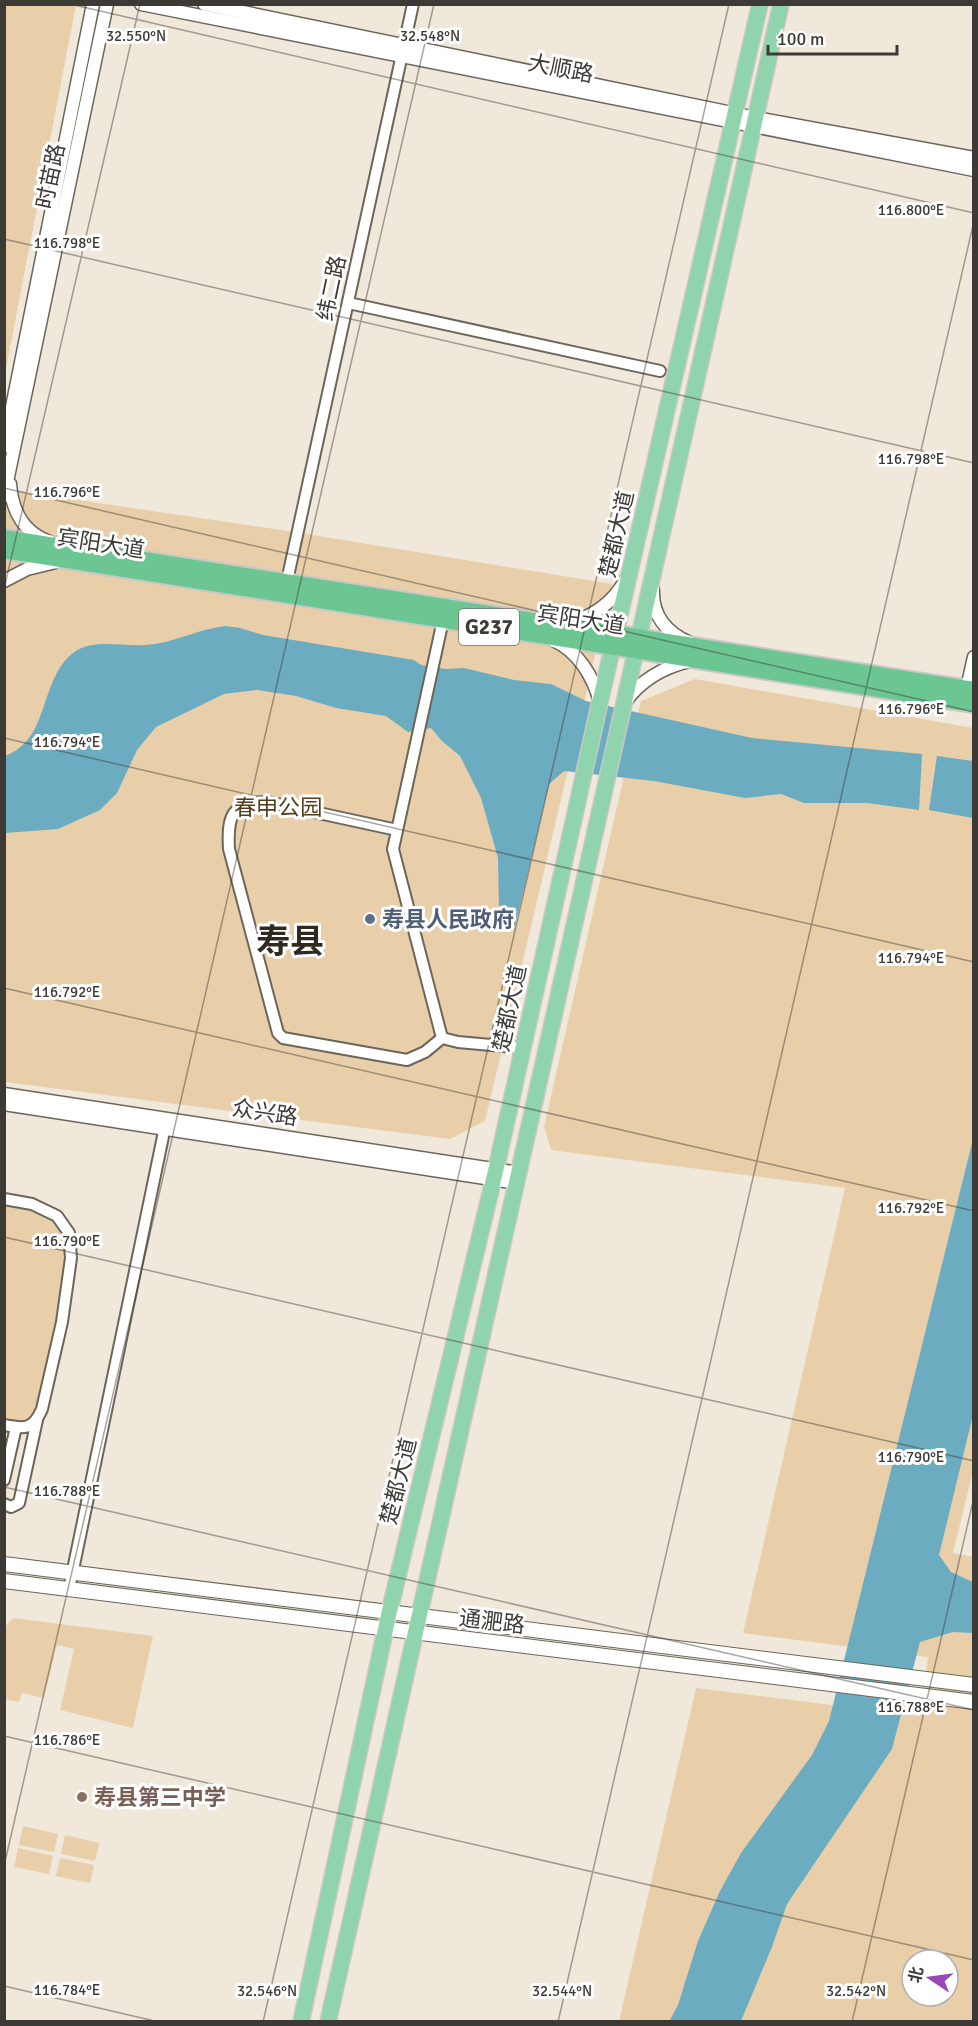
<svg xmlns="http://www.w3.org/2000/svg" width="978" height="2026" viewBox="0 0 978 2026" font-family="Signika,'Noto Sans SC',sans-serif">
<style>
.green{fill:#e8cfa9;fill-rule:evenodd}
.water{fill:#6cacc1}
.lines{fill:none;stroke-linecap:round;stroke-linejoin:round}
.minor-casing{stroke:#6c6559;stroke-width:14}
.tertiary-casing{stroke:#6c6559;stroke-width:15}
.secondary-casing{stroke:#6c6559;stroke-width:16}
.primary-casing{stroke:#c9c8c6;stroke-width:18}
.trunk-casing{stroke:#c9c8c6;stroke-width:20}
.minor{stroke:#fff;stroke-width:10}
.tertiary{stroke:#fff;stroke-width:12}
.secondary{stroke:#fff;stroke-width:14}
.primary{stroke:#90d4ad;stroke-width:15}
.trunk{stroke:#6bc692;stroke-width:16}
.ticks{fill:none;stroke:#3d3934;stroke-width:1.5;stroke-opacity:0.45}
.service-dot{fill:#5c6f8a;stroke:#fff;stroke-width:2}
.education-dot{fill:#8d6e63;stroke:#fff;stroke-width:2}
.labels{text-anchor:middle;stroke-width:6;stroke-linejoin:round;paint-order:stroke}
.shield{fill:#fff;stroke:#777471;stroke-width:1.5}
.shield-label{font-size:21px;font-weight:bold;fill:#3d3934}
.street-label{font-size:22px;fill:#3d3934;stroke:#fff}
.park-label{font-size:22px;fill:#533d18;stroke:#fff}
.service-label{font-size:22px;font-weight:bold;fill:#4e5e75;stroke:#fff;text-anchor:start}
.education-label{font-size:22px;font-weight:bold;fill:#785e54;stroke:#fff;text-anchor:start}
.town-label{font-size:34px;font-weight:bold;fill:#30291f;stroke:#fff}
.ticks-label{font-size:15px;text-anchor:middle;fill:#3d3934;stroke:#fff;stroke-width:6;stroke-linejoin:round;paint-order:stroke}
</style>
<rect width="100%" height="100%" fill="#f0e8db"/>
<!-- green -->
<path class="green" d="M5 4 76 5 5 374 4 5Z
M4 489 288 531 612 584 485 1121 450 1139 5 1082Z
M695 679 973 728 974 1467 953 1553 974 1557 973 2021H619L696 1688 920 1716 928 1657 743 1633 845 1188 551 1150 544 1127 641 701ZM912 1960H948V1996H912Z
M5 1202 31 1207 55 1218 66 1236 68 1259 60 1321 40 1407 27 1425 5 1422Z
M13 1618 153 1636 133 1728 60 1710 74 1649 57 1645 44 1698 22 1693 19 1702 5 1699V1627Z
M23 1826 58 1834 54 1852 19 1845Z
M65 1835 99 1843 95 1861 61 1854Z
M18 1848 53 1856 49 1874 14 1867Z
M60 1858 94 1865 90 1883 56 1876Z"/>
<!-- water -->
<path class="water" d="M225 626 240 628 263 635 414 660 421 665 446 669 464 668 514 680 551 684 586 701 752 738 922 754 919 810 867 803H804L781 794 745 798 654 781 564 771 549 784 515 926 499 912 498 858 481 798 460 756 442 741 431 728 408 732 386 716 336 708 296 696 257 690 224 694 156 727 137 750 117 793 100 810 58 829 5 833V756C51 739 38 681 73 653 92 638 122 647 145 645 172 644 198 629 225 626Z
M937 756 973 761V818L929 810Z
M973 1139V1415L939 1555 951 1572 973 1582V1633L953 1632 920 1642 892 1749 787 1904 772 1947 741 2021 669 2022 678 2005 698 1941 720 1891 741 1853 812 1755 829 1721Z"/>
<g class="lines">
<!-- minor casing -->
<g class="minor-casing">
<path id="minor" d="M353 304 660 371
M287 581 413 4
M443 620 393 849 442 1038 458 1042 523 1048
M397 830 268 802C232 802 227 815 229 849L278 1033 283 1038 407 1060 425 1052 442 1038
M4 1199 32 1204 57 1216 69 1233 71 1258 62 1322 42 1409C33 1430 25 1429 4 1425
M4 1480 16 1427
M4 1504 11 1507 19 1503 37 1420
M69 1589 166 1122"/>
</g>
<!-- tertiary casing -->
<g class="tertiary-casing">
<path id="tertiary" d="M141 4 974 170
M204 4 756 118 974 158
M4 447 93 4
M10 484C12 510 23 533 50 542
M4 496 107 4
M4 581 27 569 56 562
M653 590C652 616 667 633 690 643
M565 623C591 619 613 603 626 579
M553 640C578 651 593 676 600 702
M965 697 974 657
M625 702C641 680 664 667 690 661
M4 1094 519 1173
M4 1104 517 1183"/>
</g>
<!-- secondary casing -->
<g class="secondary-casing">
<path id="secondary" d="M4 1564 974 1685
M4 1581 974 1702"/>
</g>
<!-- primary casing -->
<g class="primary-casing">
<path id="primary" d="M301 2022 389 1613 496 1169 599 706 760 4
M328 2022 781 4"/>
</g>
<!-- trunk casing -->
<g class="trunk-casing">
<path id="trunk" d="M4 538C328 587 650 641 974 690
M4 550 974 704"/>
</g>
<!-- minor -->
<use href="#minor" class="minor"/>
<!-- tertiary -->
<use href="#tertiary" class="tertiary"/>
<!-- secondary -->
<use href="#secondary" class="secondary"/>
<!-- primary -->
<use href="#primary" class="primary"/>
<!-- trunk -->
<use href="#trunk" class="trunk"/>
</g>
<!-- ticks -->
<path class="ticks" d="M70 4 974 213M4 239 974 463M4 488 974 712M4 589 140 4M4 738 974 962M4 988 974 1211M4 1237 974 1461M4 1487 974 1710M4 1736 974 1960M4 1866 434 4M4 1986 159 2022M263 2022 729 4M558 2022 974 221M852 2022 974 1497"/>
<!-- markers -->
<circle class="service-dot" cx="370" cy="919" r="6"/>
<circle class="education-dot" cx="82" cy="1797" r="6"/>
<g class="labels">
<!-- shield labels -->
<rect class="shield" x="459" y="609" width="60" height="36" rx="4.5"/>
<g class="shield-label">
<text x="489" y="634">G237</text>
</g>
<!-- street labels -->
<g class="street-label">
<text transform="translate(561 68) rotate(11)" y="8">大顺路</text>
<text transform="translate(50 176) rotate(-78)" y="8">时苗路</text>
<text transform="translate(331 288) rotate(-78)" y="8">纬二路</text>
<text transform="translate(616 534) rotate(-77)" y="8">楚都大道</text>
<text transform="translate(101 543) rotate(9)" y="8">宾阳大道</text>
<text transform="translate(581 619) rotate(9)" y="8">宾阳大道</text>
<text transform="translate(509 1008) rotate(-78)" y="8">楚都大道</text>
<text transform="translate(265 1112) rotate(9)" y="8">众兴路</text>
<text transform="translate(398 1481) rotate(-76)" y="8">楚都大道</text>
<text transform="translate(492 1621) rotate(7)" y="8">通淝路</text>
</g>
<!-- park labels -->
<g class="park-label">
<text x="278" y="815">春申公园</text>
</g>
<!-- service labels -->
<g class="service-label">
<text x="382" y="927">寿县人民政府</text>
</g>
<!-- education labels -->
<g class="education-label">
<text x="94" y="1805">寿县第三中学</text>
</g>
<!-- town labels -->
<g class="town-label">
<text x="290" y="953">寿县</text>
</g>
</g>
<g class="ticks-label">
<text x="430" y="41">32.548°N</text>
<text x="136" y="41">32.550°N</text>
<text x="911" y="215">116.800°E</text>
<text x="67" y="248">116.798°E</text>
<text x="911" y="464">116.798°E</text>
<text x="67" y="497">116.796°E</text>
<text x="911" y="714">116.796°E</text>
<text x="67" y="747">116.794°E</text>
<text x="911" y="963">116.794°E</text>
<text x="67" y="997">116.792°E</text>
<text x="911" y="1213">116.792°E</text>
<text x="67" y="1246">116.790°E</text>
<text x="911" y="1462">116.790°E</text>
<text x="67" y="1496">116.788°E</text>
<text x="911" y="1712">116.788°E</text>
<text x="67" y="1745">116.786°E</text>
<text x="67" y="1995">116.784°E</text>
<text x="267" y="1996">32.546°N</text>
<text x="562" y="1996">32.544°N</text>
<text x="856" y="1996">32.542°N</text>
</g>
<!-- border -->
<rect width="978" height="2026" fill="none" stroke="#3d3934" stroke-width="12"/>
<!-- north arrow -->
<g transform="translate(930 1978) rotate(283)"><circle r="28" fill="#ffffff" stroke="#b1b0ae" stroke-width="1.5"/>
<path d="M0-4.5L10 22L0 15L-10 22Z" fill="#9a47b5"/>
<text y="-9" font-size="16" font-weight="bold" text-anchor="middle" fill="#3d3934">北</text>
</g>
<!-- scale -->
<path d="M768 45v9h129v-9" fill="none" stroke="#3d3934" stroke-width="3"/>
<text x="777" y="45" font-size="18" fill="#3d3934" stroke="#ffffff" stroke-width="4.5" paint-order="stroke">100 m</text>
</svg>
